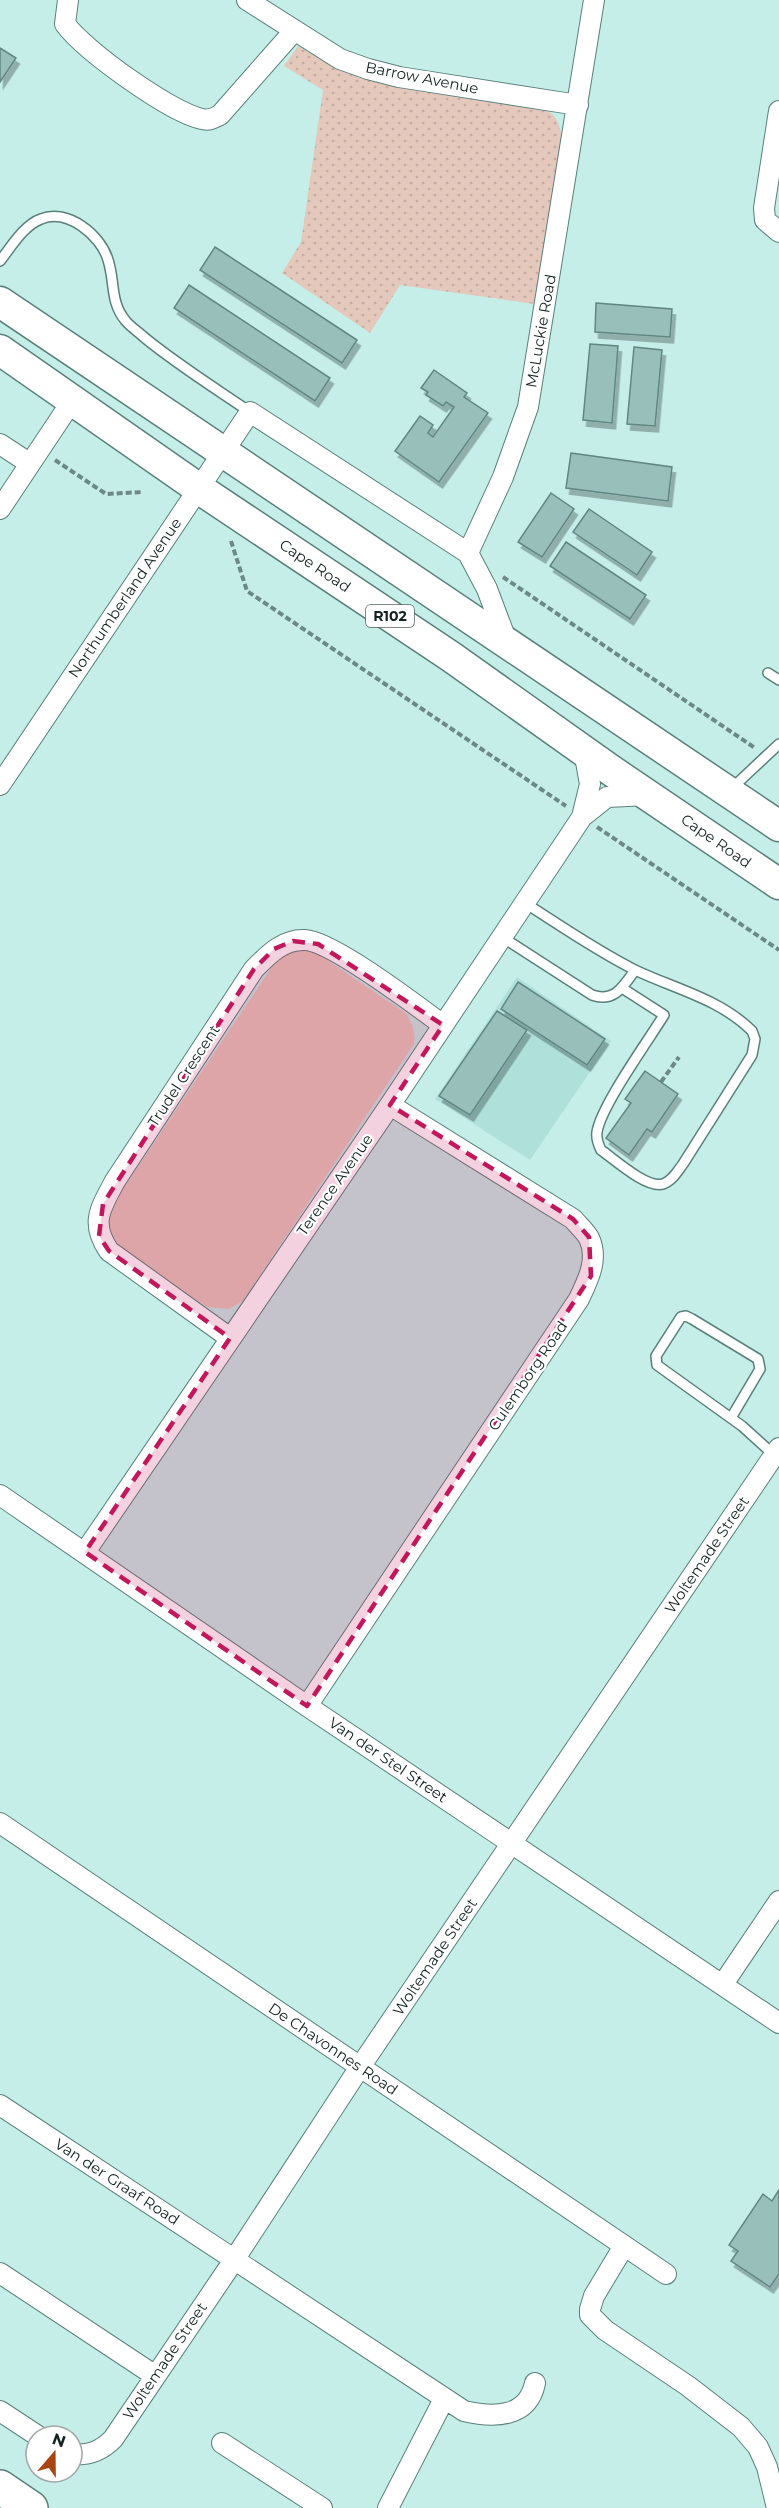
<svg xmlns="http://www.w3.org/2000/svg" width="779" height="2508" viewBox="0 0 779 2508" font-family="Montserrat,sans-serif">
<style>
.built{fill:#afe0da}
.green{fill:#e5c8bc}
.park{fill:url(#park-dots)}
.building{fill:#98bfba;stroke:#618782;stroke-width:1.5;filter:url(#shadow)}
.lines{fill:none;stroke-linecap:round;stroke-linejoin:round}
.lane-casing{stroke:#5a807b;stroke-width:12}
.street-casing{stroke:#5a807b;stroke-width:22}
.primary-casing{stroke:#5a807b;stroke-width:33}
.highway-casing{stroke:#5a807b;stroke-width:36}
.path{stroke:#6d8985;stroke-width:4;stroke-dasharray:6 3;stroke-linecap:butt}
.lane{stroke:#fff;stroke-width:9}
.street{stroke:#fff;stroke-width:20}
.primary{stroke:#fff;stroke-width:30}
.highway{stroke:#fff;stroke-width:33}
.marked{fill:#c2185b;fill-opacity:0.2;stroke:#c2185b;stroke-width:4.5;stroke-dasharray:12 8;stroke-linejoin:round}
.labels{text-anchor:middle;stroke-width:4.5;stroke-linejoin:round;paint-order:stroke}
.shield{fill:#fff;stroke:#596463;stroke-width:1.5}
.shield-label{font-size:14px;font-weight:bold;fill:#122220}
.street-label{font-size:15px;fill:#122220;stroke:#fff}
</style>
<defs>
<pattern id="park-dots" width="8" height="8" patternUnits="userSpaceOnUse" patternTransform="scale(1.5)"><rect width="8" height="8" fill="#e5c8bc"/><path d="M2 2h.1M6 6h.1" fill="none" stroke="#c3aca1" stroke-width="1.8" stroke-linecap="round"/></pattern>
<filter id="shadow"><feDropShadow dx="3.5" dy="6" stdDeviation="0" flood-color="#0004"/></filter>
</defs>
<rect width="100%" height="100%" fill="#c5eee8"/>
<!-- built -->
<path class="built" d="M517 977 611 1041 530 1160 435 1099Z"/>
<!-- green -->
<path class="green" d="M289 951H314L407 1014C412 1024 416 1033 414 1044L243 1301 229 1309 207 1307 115 1246 107 1226 111 1207 273 965Z"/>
<!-- park -->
<path class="park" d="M298 46 360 78 543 108C557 115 560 124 562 139L534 304 400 285 370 333 282 273 301 242 323 90 284 66Z"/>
<!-- building -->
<path class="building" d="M0 48 16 58 0 82Z
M215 247 357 340 342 363 200 270Z
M189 285 330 378 315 401 174 308Z
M596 303 672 309 670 337 595 332Z
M590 344 618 346 612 423 583 420Z
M634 347 662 350 655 426 627 424Z
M434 370 467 393 464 397 488 413 439 482 395 451 420 416 433 425 428 433 433 437 454 407 446 402 443 406 426 395 428 392 421 388Z
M571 453 672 467 668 501 566 488Z
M551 493 574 509 542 557 518 542Z
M589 509 652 552 637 575 573 532Z
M566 542 646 595 630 619 550 566Z
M518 982 605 1039 587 1065 501 1009Z
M497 1011 527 1030 470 1115 439 1096Z
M645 1071 678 1094 652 1132 647 1129 629 1155 606 1138 631 1103 625 1099Z
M779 2190V2274L770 2287 731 2261 738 2251 729 2245 763 2194 772 2201Z"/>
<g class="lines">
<!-- lane casing -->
<g class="lane-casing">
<path id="lane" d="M0 261C11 247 24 225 41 219 67 208 101 235 108 260 115 281 110 302 125 320 130 327 139 332 145 338 178 365 215 388 250 412
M768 673 779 680
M730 790 779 744
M525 903C561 926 597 951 635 970 675 989 720 999 752 1031L755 1039 752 1055 683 1164C677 1172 672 1181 663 1184 647 1189 614 1159 601 1150 598 1144 596 1139 597 1132 601 1106 648 1041 664 1015L622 988
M502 937 592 995C614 1003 624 986 635 970
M731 1418 760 1369 758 1359 692 1319 686 1316 681 1317 656 1356 657 1365 742 1426 774 1455"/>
</g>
<!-- street casing -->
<g class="street-casing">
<path id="street" d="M68 0 65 24C85 51 170 112 202 119 209 121 214 118 220 115L294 31
M247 0 340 59 368 69 399 77 578 105
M779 111 764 208 765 220 779 232
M0 444 29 463
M0 509 72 401
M468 553 503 477 528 407 594 0
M0 785 250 412 468 553 487 589 507 642
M582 817 590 784 584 751
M230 1338 109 1251C90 1223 100 1209 115 1181L254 969C269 954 283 939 305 940 332 941 417 1006 443 1025
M0 1495 307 1706 779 2023
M85 1552 390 1105 582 817 607 797 648 795
M307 1706 579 1299C588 1280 599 1259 589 1238 585 1231 578 1225 573 1219L390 1105
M0 1823 666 2274
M723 1984 779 1901
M0 2105 464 2411C494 2418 528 2418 535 2383
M624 2246 594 2296 590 2309V2315L605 2330 688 2386 741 2427 758 2447 767 2467 777 2508
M0 2273 154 2375
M0 2411 38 2436
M222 2443 322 2508
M72 2454C89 2456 101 2451 113 2439L228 2269 360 2067 779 1448
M388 2508 444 2399"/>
</g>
<!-- primary casing -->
<g class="primary-casing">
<path id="primary" d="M0 302 779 826
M0 350 198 488 450 656 612 771 779 884"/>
</g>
<!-- highway casing -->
<g class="highway-casing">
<path id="highway" d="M0 2487 31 2508"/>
</g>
<!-- path -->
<path class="path" d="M55 460 106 494 143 492
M231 541 247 591 566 806
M503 577 755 748
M597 827 779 950
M661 1082 679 1057"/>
<!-- lane -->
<use href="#lane" class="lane"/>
<!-- street -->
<use href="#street" class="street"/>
<!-- primary -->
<use href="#primary" class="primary"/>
<!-- highway -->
<use href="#highway" class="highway"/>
</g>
<!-- marked area -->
<path class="marked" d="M293 941 318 944 443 1025 390 1105 573 1219 589 1237 591 1276 307 1706 85 1552 230 1338 109 1251 99 1236 103 1204 254 969 274 949Z"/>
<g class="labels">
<!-- shield labels -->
<rect class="shield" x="366" y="605" width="48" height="22" rx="4.5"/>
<g class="shield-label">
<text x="390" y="621">R102</text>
</g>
<!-- street labels -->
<g class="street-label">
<text transform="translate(422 78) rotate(11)" y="5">Barrow Avenue</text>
<text transform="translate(541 331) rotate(-80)" y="5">McLuckie Road</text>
<text transform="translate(315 566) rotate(34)" y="5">Cape Road</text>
<text transform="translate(125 598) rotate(-56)" y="5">Northumberland Avenue</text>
<text transform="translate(716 841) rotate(35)" y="5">Cape Road</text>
<text transform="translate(184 1076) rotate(-57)" y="5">Trudel Crescent</text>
<text transform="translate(335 1185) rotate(-55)" y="5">Terence Avenue</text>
<text transform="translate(528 1376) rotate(-56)" y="5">Culemborg Road</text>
<text transform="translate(707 1555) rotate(-56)" y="5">Woltemade Street</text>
<text transform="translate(388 1760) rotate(34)" y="5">Van der Stel Street</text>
<text transform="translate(435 1957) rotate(-56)" y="5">Woltemade Street</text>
<text transform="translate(333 2049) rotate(34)" y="5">De Chavonnes Road</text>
<text transform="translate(117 2182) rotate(33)" y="5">Van der Graaf Road</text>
<text transform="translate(165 2361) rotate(-56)" y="5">Woltemade Street</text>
</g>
</g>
<!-- north arrow -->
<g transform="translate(54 2454) rotate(20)"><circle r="28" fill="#ffffff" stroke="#a0a7a6" stroke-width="1.5"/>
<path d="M0-4.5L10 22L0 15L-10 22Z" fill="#a94511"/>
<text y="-9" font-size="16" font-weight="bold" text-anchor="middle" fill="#122220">N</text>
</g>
</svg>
